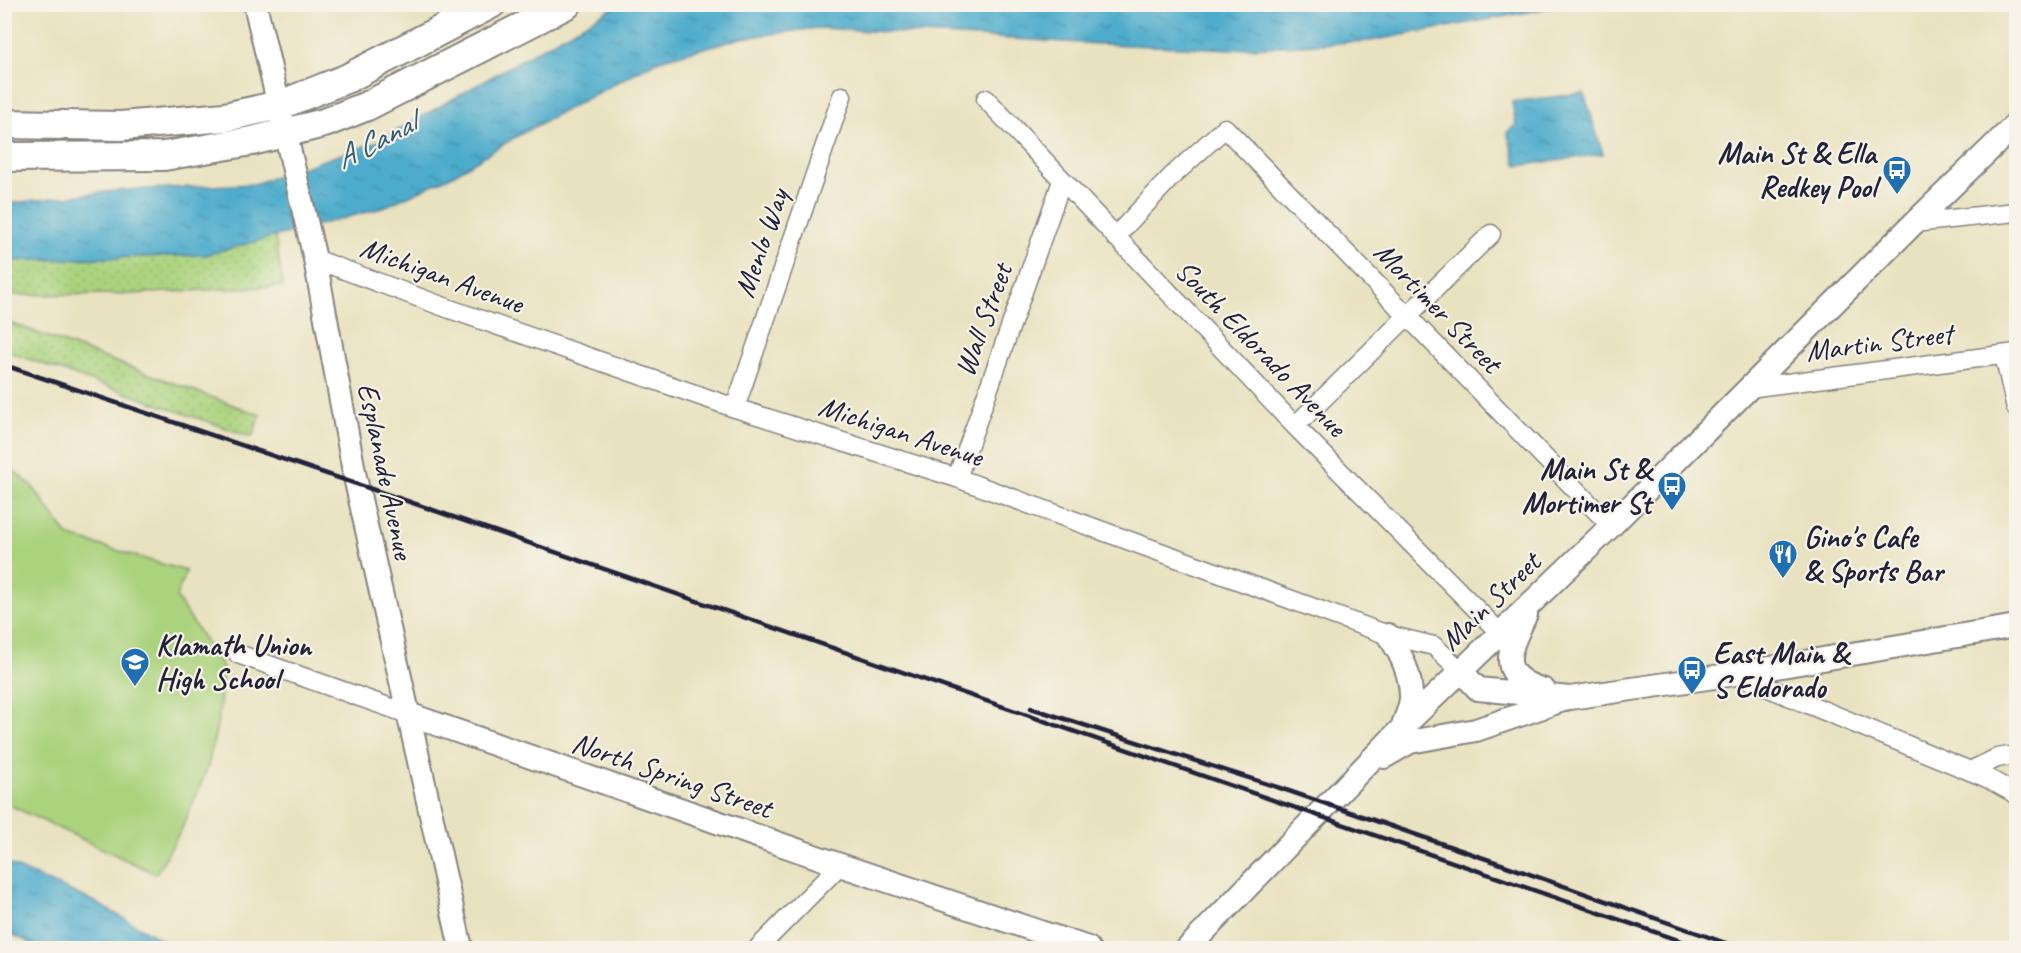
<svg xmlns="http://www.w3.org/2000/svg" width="2021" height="953" viewBox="0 0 2021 953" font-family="Caveat,sans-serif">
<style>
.grass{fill:url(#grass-dots);stroke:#667a5c;stroke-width:1.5}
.garden{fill:#abd37e;stroke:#667a5c;stroke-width:1.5}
.water{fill:url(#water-ripples);stroke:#386784;stroke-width:1.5}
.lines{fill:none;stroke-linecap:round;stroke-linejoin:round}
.minor-casing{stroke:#86827e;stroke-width:21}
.tertiary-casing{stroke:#86827e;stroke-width:26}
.primary-casing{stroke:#86827e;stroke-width:32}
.minor{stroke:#fff;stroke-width:18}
.tertiary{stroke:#fff;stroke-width:22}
.primary{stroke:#fff;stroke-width:28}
.rail{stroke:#22223b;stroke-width:4.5}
.labels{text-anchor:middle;stroke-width:4.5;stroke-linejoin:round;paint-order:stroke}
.poi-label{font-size:30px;font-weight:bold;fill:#22223b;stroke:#f7f3e8;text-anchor:start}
.street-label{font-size:30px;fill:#22223b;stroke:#f7f3e8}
.water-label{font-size:32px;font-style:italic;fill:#335975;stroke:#f7f3e8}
</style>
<defs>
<pattern id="grass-dots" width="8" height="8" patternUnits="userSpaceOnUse" patternTransform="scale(1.5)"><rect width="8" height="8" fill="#abd37e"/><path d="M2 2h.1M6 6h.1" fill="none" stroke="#93b56e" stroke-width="1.8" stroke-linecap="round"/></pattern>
<pattern id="water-ripples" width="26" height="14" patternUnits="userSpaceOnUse" patternTransform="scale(1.5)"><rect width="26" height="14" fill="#4daccc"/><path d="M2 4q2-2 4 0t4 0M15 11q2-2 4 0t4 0" fill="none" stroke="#408ca7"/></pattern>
</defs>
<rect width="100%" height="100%" fill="#f7f3e8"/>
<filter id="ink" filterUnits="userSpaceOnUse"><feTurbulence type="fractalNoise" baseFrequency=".0167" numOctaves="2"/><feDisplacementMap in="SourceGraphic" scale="12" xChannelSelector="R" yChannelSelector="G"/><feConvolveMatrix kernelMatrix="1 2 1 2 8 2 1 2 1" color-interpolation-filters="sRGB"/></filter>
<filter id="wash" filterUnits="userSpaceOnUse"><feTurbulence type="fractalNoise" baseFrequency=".008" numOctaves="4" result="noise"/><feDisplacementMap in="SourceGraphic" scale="24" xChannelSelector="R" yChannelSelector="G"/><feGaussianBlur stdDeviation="1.35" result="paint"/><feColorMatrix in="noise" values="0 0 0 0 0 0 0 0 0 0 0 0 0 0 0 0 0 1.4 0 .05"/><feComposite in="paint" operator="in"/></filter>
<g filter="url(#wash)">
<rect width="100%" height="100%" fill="#e9e2c0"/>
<!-- grass -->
<path class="grass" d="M275 236 283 286 130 294 5 295 4 261 205 255Z
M5 321 260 415 252 437 5 351Z"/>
<!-- garden -->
<path class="garden" d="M12 469 32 486 68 536 186 571 176 597 223 668 219 716 208 767 182 828 156 874 5 803 4 471Z"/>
<!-- water -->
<path class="water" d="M622 5H1559L1534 11 1370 41 1233 49 1100 44 817 28 742 38 659 60 519 135 451 176 382 208 205 255 5 261 4 204 123 190 254 184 377 142 614 7Z
M1584 93 1603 154 1517 166 1507 132 1516 125 1512 102Z
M4 862 93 901 176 948H40L5 931Z"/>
</g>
<g filter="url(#ink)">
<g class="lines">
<!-- minor casing -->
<g class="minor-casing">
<path id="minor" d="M986 99 1295 426 1500 633
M1914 223 2016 212
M1115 237 1172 176 1225 128 1611 526
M315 259 447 308 735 408 957 478 1388 635 1434 646 1461 671
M2004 355 2016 408
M1749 388 2016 353
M735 408 842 96
M1295 426 1491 234
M957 478 1062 181
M238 654 408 714
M1735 674 1987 778 2016 794
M1970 771 1997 758 2016 755
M758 948 840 865"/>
</g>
<!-- tertiary casing -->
<g class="tertiary-casing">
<path id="tertiary" d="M255 4 315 259 355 477 461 948
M1526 614C1510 650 1493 675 1544 690
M1388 635C1401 653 1411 673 1411 697 1411 706 1406 717 1403 725
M1461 671 1478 689 1570 698 1735 674 2016 626
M408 714 840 865 1088 948
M1384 757 1410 742 1476 730 1563 700
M1188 948 1402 728 1611 526 1914 223 2016 124"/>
</g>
<!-- primary casing -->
<g class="primary-casing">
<path id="primary" d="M4 124 121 126 225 117 280 105 348 78 491 4
M4 157 164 156 252 141 324 123 367 106 567 4"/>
</g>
<!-- minor -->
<use href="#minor" class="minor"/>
<!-- tertiary -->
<use href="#tertiary" class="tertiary"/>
<!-- primary -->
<use href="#primary" class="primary"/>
<!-- rail -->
<path class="rail" d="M4 365 407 501 1701 948
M1031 708 1283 789 1501 864 1740 948"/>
</g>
</g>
<!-- icons -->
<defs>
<g id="bus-pin" transform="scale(1.5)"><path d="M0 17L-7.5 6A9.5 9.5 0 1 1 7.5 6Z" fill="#1f6fb2" stroke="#f7f3e8"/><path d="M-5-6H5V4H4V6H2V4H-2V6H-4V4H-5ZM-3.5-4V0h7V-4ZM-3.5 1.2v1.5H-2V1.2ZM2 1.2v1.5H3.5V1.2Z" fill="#fff"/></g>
<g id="restaurant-pin" transform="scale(1.5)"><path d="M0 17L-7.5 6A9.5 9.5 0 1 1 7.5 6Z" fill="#1f6fb2" stroke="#f7f3e8"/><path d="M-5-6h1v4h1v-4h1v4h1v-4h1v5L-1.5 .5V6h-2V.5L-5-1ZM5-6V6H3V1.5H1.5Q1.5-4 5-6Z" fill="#fff"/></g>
<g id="school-pin" transform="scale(1.5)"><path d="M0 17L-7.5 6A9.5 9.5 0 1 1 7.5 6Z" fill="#1f6fb2" stroke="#f7f3e8"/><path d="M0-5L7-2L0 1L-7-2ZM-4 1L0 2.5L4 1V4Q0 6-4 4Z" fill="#fff"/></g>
</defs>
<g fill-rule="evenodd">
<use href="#bus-pin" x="1897" y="170"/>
<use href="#bus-pin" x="1672" y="486"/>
<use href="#restaurant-pin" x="1783" y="554"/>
<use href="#school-pin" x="135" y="662"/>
<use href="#bus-pin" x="1692" y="670"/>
</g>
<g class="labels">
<!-- poi labels -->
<g class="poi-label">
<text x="1876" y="163" text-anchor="end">Main St &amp; Ella<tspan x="1876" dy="34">Redkey Pool</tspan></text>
<text x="1651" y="479" text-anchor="end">Main St &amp;<tspan x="1651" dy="34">Mortimer St</tspan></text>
<text x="1804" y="547">Gino's Cafe<tspan x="1804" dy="34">&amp; Sports Bar</tspan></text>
<text x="156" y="655">Klamath Union<tspan x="156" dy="34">High School</tspan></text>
<text x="1713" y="663">East Main &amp;<tspan x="1713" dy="34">S Eldorado</tspan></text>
</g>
<!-- street labels -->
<g class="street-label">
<text transform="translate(761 243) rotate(-71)" y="10">Menlo Way</text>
<text transform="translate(442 275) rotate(20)" y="10">Michigan Avenue</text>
<text transform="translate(1438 307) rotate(46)" y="10">Mortimer Street</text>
<text transform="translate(983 320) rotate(-70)" y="10">Wall Street</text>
<text transform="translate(1879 342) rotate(-7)" y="10">Martin Street</text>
<text transform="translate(1261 348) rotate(46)" y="10">South Eldorado Avenue</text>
<text transform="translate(901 431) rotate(18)" y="10">Michigan Avenue</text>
<text transform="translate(386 471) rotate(78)" y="10">Esplanade Avenue</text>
<text transform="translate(1490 601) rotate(-44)" y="10">Main Street</text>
<text transform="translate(672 775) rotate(19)" y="10">North Spring Street</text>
</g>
<!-- water labels -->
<g class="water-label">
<text transform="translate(375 140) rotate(-27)" y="11">A Canal</text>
</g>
</g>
<!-- margin -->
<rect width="2021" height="953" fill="none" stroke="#f7f3e8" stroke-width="24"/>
</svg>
